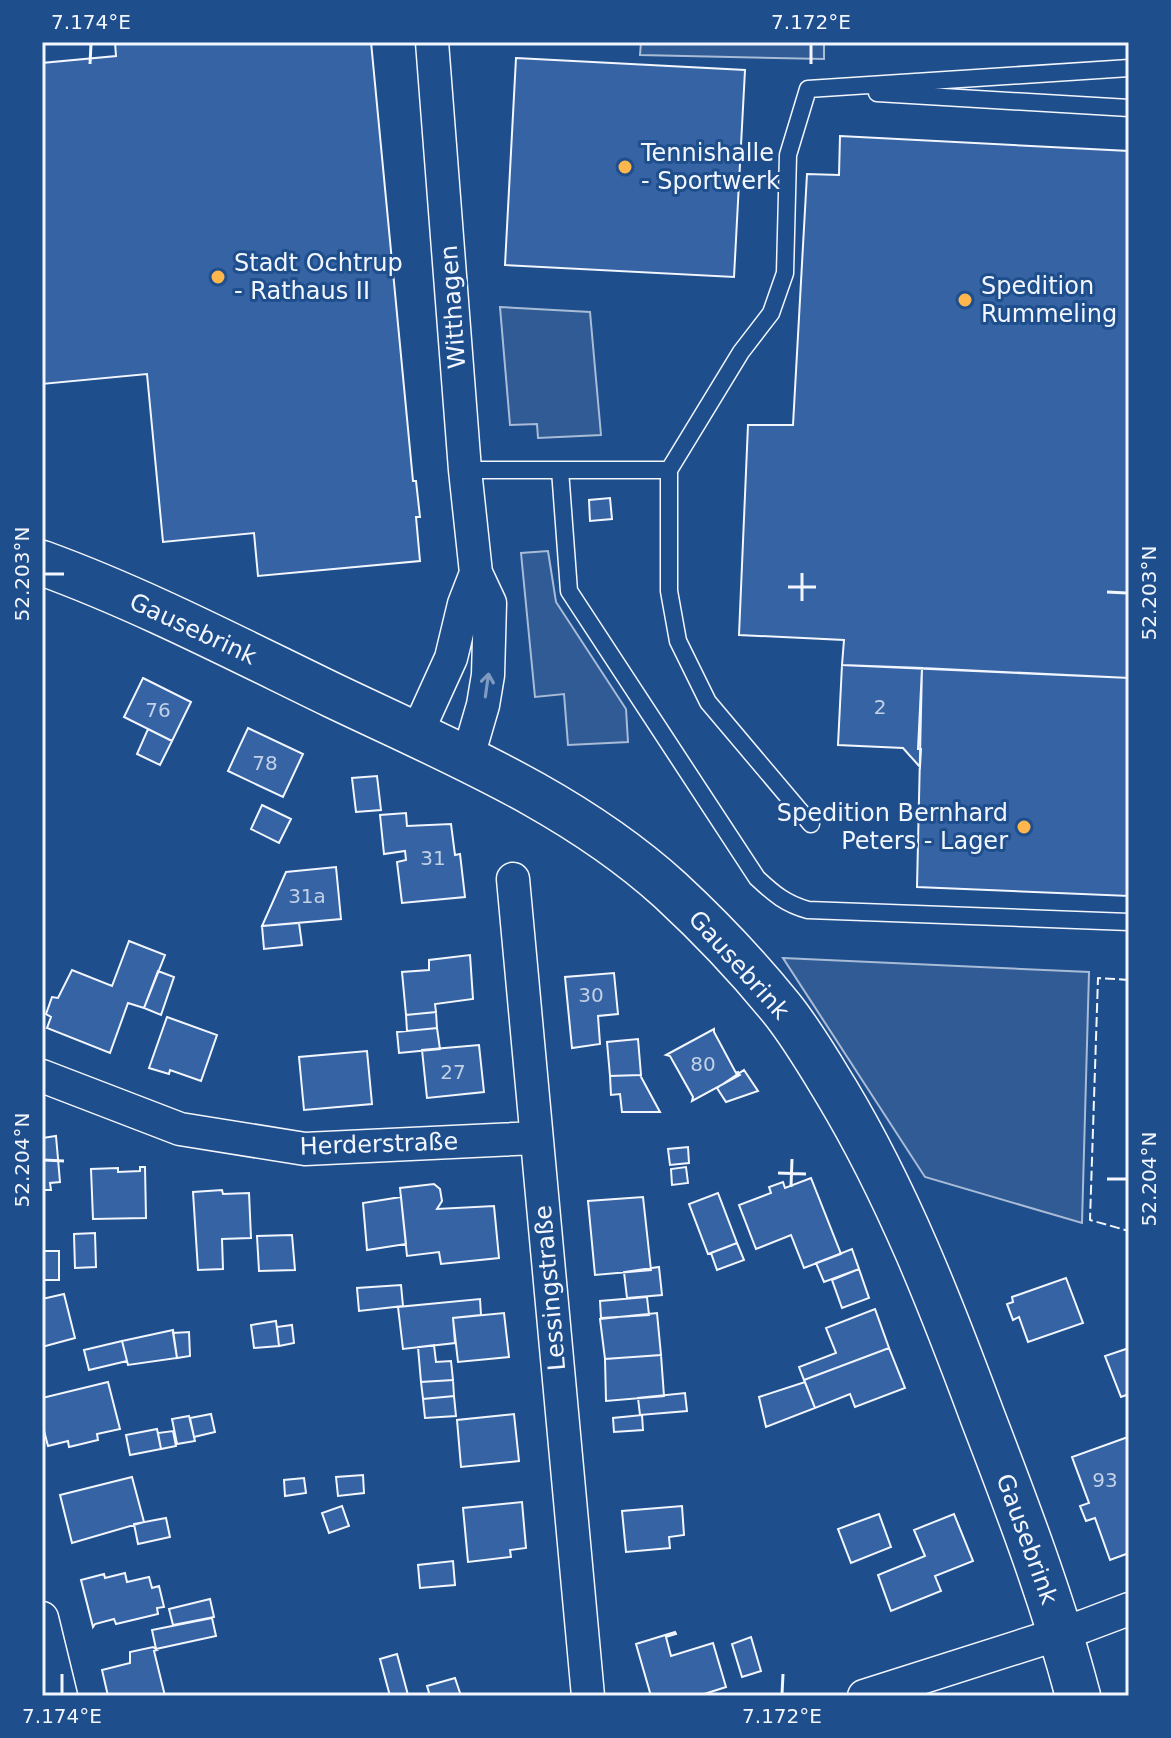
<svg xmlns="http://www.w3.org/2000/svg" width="1171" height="1738" viewBox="0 0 1171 1738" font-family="'DejaVu Sans',sans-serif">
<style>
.built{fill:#305b95;stroke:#a8bbd7;stroke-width:2}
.building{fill:#3563a3;stroke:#f2f6ff;stroke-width:2}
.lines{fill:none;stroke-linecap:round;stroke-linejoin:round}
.service-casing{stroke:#f2f6ff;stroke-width:19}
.minor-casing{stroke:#f2f6ff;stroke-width:35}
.secondary-casing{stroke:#f2f6ff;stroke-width:47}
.service{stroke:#1f4e8c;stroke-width:16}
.minor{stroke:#1f4e8c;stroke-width:32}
.secondary{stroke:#1f4e8c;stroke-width:44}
.fence{stroke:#f2f6ff;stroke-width:2;stroke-dasharray:10 4;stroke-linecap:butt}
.oneway{stroke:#7e9ac0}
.ticks{fill:none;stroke:#f2f6ff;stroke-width:3}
.poi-dot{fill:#ffb74d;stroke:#1f4e8c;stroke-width:3}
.labels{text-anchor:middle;stroke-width:6;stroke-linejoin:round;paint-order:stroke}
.number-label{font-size:20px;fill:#c3d1e8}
.poi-label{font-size:24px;fill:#f2f6ff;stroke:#1f4e8c;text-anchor:start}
.street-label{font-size:24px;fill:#f2f6ff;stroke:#1f4e8c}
.neatline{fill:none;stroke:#f2f6ff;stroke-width:3}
.ticks-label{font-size:20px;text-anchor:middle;fill:#f2f6ff}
</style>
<rect width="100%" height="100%" fill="#1f4e8c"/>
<!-- built -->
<path class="built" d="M641 42H824V59L640 55Z
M500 307 590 312 601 435 538 438 537 424 510 425Z
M548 551 556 602 626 709 628 742 568 745 564 694 535 697 521 553Z
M783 958 1089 972 1082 1223 925 1177Z"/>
<!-- building -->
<path class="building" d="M115 42H371L413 481H416L420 517H416L420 561 258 576 254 533 163 542 147 374 42 384V63L116 56Z
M516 58 745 70 734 277 505 265Z
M840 136 1129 151V678L842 665 844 640 739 635 748 425H793L807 174 839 175Z
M610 498 612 519 590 521 589 500Z
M842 665 922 668 918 749H921L920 767 903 748 838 745Z
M922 668 1129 678V896L917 887Z
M143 678 191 702 172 741 124 717Z
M248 728 303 754 283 797 228 771Z
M148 729 172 741 160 765 137 754Z
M377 776 381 810 356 812 352 778Z
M262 805 291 819 279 843 251 829Z
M406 813 407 826 451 824 455 855 460 854 465 897 402 903 397 862 406 860 405 851 384 854 380 815Z
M336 867 341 919 262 926 286 872Z
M299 923 302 945 264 949 262 926Z
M129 941 165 955 144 1008 128 1003 110 1053 47 1028 51 1017 46 1014 52 997 58 998 72 970 112 986Z
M470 955 473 999 435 1004 436 1012 406 1015 402 972 429 970V960Z
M158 971 174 977 161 1015 144 1008Z
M614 973 618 1014 598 1016 600 1044 572 1048 565 977Z
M436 1012 437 1028 407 1031 406 1015Z
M167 1017 217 1035 201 1081 170 1070 169 1074 149 1068Z
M437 1028 440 1049 399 1053 397 1032Z
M714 1029V1032L736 1073 738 1072 740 1075 692 1101 693 1097 670 1056 666 1055Z
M638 1039 641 1075 610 1076 607 1042Z
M479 1045 484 1092 427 1098 422 1050Z
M367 1051 372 1104 304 1110 299 1057Z
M744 1070 758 1091 726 1102 717 1088Z
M640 1075 660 1112H622L620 1094 611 1095 610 1076Z
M56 1136 60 1182 50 1183 51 1190H42V1138Z
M688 1147 689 1163 670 1165 668 1149Z
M140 1167H145L146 1218 93 1219 91 1169 118 1168V1172L140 1171Z
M686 1167 688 1183 672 1185 671 1169Z
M811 1178 841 1254 804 1268 791 1235 756 1249 739 1205 771 1193 769 1187 783 1182 785 1188Z
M434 1184 440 1189 442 1201 437 1209 494 1206 499 1258 441 1264 439 1252 407 1256 400 1188Z
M222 1190 223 1194 249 1193 251 1238 222 1239 223 1269 198 1270 193 1192Z
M718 1193 737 1243 708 1254 689 1204Z
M401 1197 406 1244 367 1250 363 1203Z
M643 1197 651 1270 595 1275 588 1201Z
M95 1233 96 1267 75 1268 74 1234Z
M292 1235 295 1270 259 1271 257 1236Z
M737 1243 744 1260 717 1270 711 1253Z
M852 1249 859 1269 824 1282 816 1263Z
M42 1251H59V1280H42Z
M659 1267 662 1295 627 1298 624 1272Z
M859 1269 869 1298 842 1308 832 1280Z
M1066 1278 1083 1323 1028 1342 1019 1317 1013 1320 1007 1304 1013 1302 1012 1297Z
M401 1285 403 1306 359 1311 357 1288Z
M64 1294 75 1338 42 1347V1299Z
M647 1297 649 1315 601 1318 600 1301Z
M480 1299 481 1315 453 1318 455 1343 403 1349 398 1307Z
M875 1309 889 1348 804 1380 799 1367 836 1353 826 1328Z
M504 1313 509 1357 458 1362 453 1318Z
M657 1313 661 1355 605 1359 600 1319Z
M276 1321 279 1346 254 1348 251 1325Z
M292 1325 294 1343 279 1346 277 1327Z
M173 1330 177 1358 128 1365 122 1341Z
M189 1332 190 1356 177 1358 173 1333Z
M122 1341 127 1361 89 1370 84 1350Z
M434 1345 436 1362 451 1361 453 1380 421 1382 418 1347Z
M889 1348 905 1388 855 1407 850 1394 815 1408 804 1380Z
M1129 1348V1394L1121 1397 1105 1356Z
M661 1355 664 1396 606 1401 605 1359Z
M453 1380 454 1396 423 1399 421 1382Z
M108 1382 120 1429 97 1434 98 1440 69 1447 68 1441 48 1446 42 1423V1398Z
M805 1382 815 1408 766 1427 759 1397Z
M685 1393 687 1411 640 1415 638 1398Z
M454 1396 456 1416 425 1418 423 1399Z
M211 1414 215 1432 194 1437 190 1418Z
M514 1414 519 1461 461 1467 457 1420Z
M642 1415 643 1430 614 1432 613 1418Z
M189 1416 195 1441 177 1444 172 1419Z
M157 1429 161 1449 130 1455 126 1435Z
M173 1431 176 1446 161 1449 158 1433Z
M1128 1437 1129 1553 1110 1560 1095 1518 1086 1521 1080 1506 1089 1503 1072 1457Z
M363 1475 364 1493 338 1496 336 1477Z
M132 1477 144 1522 72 1543 60 1495Z
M304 1478 306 1493 285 1496 284 1480Z
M522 1502 526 1548 510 1550 511 1557 468 1562 463 1508Z
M342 1506 349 1526 329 1533 322 1513Z
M682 1506 684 1535 669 1537 670 1548 626 1552 622 1511Z
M879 1514 891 1547 851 1563 838 1529Z
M954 1514 973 1561 935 1576 941 1591 891 1611 878 1575 925 1556 914 1530Z
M166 1518 170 1537 138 1544 134 1524Z
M453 1561 455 1585 420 1588 418 1565Z
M125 1573 127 1582 149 1577 152 1588 159 1586 164 1607 157 1608 158 1614 116 1624 114 1619 95 1624 93 1627 81 1580 104 1574 105 1578Z
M210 1599 214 1617 173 1625 169 1609Z
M212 1618 216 1636 156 1649 152 1630Z
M675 1632 676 1634 666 1637 671 1656 713 1643 726 1687 698 1696H651L636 1644Z
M751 1637 761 1671 742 1677 732 1644Z
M153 1647 157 1650 154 1651 165 1696H108L102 1670 130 1663V1652Z
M397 1654 408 1695 404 1696H390L380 1659Z
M455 1678 461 1696H430L427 1686Z"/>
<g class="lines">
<!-- service casing -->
<g class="service-casing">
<path id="service" d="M808 89 788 155 785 273 771 313 741 352 669 470V591L678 641 708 702 811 824
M808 89 1129 68
M877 93 1129 108
M465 470H669
M560 470 569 591 757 878C774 894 786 904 808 910L1129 922"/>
</g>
<!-- minor casing -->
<g class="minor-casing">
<path id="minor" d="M432 42 465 470 476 573 490 603 488 675 483 705 467 760
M416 735 451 658 464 604 476 573
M513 879 588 1696
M42 1076 180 1129 305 1149 536 1138
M42 1618 61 1696
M864 1696 1084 1626 1129 1609"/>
</g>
<!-- secondary casing -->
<g class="secondary-casing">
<path id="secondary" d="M42 563C141 599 237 649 332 695 449 751 572 801 670 890 710 927 748 967 782 1009 802 1034 819 1063 836 1091 898 1194 941 1305 983 1418 1018 1509 1053 1601 1078 1696"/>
</g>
<!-- service -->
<use href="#service" class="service"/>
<!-- minor -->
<use href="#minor" class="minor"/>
<!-- secondary -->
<use href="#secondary" class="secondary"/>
<!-- fence -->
<path class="fence" d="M1129 980 1098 978 1090 1220 1129 1231"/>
</g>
<!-- one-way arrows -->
<defs><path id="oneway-shaft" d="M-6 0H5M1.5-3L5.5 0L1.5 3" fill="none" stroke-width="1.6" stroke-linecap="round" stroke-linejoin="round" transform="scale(2)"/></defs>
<use class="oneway" href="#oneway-shaft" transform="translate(487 685) rotate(-82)"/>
<!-- ticks -->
<path class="ticks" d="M90 64 91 44M811 64V44M44 574H64M788 587H816M1107 592 1127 593M802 601V573M44 1160 64 1161M778 1173 806 1174M1107 1179H1127M791 1187 792 1159M62 1694V1674M782 1694 783 1674"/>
<!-- markers -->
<g class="poi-dot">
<circle cx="625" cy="167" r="8"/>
<circle cx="218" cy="277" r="8"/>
<circle cx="965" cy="300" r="8"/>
<circle cx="1024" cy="827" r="8"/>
</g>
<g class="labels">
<!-- number labels -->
<g class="number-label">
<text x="880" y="714">2</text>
<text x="158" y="717">76</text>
<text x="265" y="770">78</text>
<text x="433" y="865">31</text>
<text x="307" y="903">31a</text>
<text x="591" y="1002">30</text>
<text x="703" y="1071">80</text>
<text x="453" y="1079">27</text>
<text x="1105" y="1487">93</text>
</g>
<!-- poi labels -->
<g class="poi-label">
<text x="641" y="161">Tennishalle<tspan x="641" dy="28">- Sportwerk</tspan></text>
<text x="234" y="271">Stadt Ochtrup<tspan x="234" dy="28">- Rathaus II</tspan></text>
<text x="981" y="294">Spedition<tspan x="981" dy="28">Rummeling</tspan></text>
<text x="1008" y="821" text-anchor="end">Spedition Bernhard<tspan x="1008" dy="28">Peters - Lager</tspan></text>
</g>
<!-- street labels -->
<g class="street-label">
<text transform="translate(453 307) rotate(-94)" y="8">Witthagen</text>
<text transform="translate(193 629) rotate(25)" y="8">Gausebrink</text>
<text transform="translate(739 965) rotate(48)" y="8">Gausebrink</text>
<text transform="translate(379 1144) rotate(-2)" y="8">Herderstraße</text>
<text transform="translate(550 1288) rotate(-95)" y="8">Lessingstraße</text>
<text transform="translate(1027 1539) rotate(70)" y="8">Gausebrink</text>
</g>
</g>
<!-- border -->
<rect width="1171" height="1738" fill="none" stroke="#1f4e8c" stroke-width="88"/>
<rect x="44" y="44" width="1083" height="1650" class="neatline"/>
<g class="ticks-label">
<text x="91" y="29">7.174°E</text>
<text x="811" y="29">7.172°E</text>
<text transform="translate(22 574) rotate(-90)" y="7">52.203°N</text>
<text transform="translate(1149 593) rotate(-90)" y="7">52.203°N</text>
<text transform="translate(22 1160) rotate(-90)" y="7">52.204°N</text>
<text transform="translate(1149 1179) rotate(-90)" y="7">52.204°N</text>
<text x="62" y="1723">7.174°E</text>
<text x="782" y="1723">7.172°E</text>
</g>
</svg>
